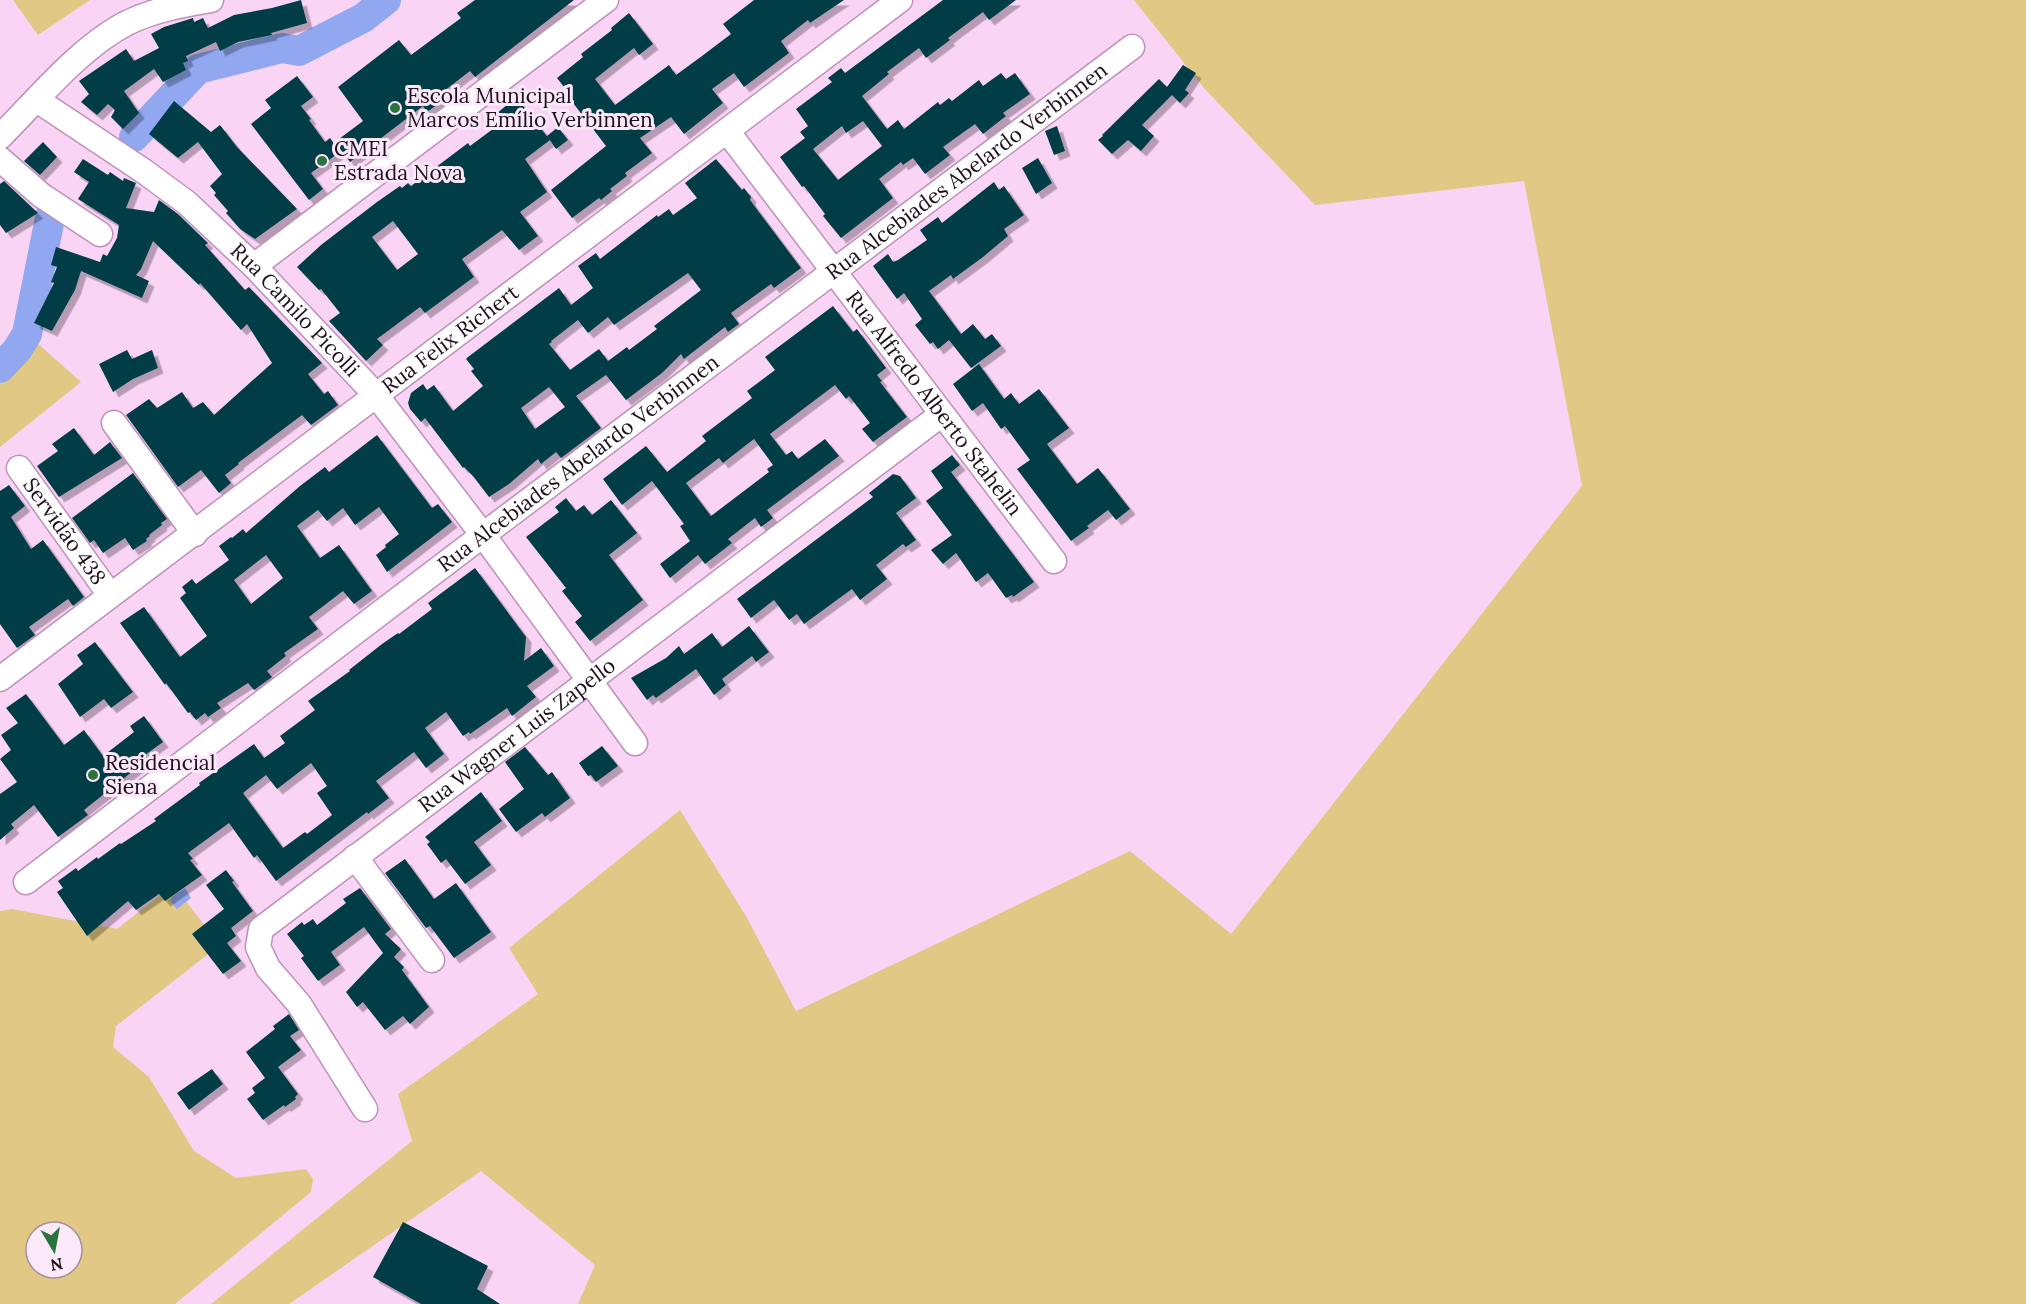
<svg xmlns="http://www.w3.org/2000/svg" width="2026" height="1304" viewBox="0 0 2026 1304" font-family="Lora,serif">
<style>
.green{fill:#e1c885;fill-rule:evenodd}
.water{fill:#91a8f1}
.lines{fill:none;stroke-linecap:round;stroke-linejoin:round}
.river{stroke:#91a8f1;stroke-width:30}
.building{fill:#063e46;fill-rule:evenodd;filter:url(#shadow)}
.minor-casing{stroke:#bd91b9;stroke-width:27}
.minor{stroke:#fff;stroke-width:24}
.poi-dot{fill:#2a723e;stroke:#fbe8f9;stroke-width:2}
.labels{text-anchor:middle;stroke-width:6;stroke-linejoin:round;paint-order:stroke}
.poi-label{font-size:21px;fill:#1f0f1e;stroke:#fbe8f9;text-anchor:start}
.street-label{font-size:21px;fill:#1f0f1e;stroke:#fbe8f9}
</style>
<defs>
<filter id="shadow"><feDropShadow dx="5.5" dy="5.5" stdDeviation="0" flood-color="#0004"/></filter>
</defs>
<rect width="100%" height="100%" fill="#fad4f5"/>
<!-- green -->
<path class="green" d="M13 0H90L38 35Z
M1134 0H2026V1304H578L595 1265 481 1171 289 1304H211L412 1141 398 1094 538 994 509 948 680 810 746 916 796 1011 1130 851 1231 934 1582 486 1524 181 1315 205 1204 88Z
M27 334 81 382 0 447V368L17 350Z
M173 885 206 927 207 955 116 1026 113 1047 149 1077 194 1151 236 1178 306 1169 313 1179 311 1192 175 1304H0V911L12 909 117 929ZM36 1232H72V1268H36Z"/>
<!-- water -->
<path class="water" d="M185 888 191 898 177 909 170 901 172 897Z"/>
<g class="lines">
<!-- river -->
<path class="river" d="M134 137 198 69 282 48 299 51 363 18 386 0
M0 368 17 350 27 334 51 213"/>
</g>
<!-- building -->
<path class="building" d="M301 0 307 23 271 33 272 35 238 42 220 51 216 42 186 56 188 61 183 63 186 70 163 82 154 69 124 91 139 113 123 129 111 117 115 110 108 104 97 115 81 102 89 94 79 81 126 49 134 61 159 48 151 34 164 27 193 18 194 22 203 18 208 28 234 15 272 8Z
M475 0H574L475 77 470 71 444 91 448 97 427 112 423 106 350 162 335 142 363 121 338 87 399 40 411 55 461 18 457 13Z
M754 0H844L810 23 808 20 781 41 789 53 744 87 734 73 712 89 723 103 684 134 671 117 640 138 652 153 625 173 627 176 610 189 612 191 601 200 599 198 572 218 551 190 606 146 570 99 572 97 557 78 583 57 581 54 612 30 611 28 629 13 653 44 639 55 634 48 595 79 615 105 669 65 676 75 702 56 731 34 723 24Z
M943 0H1016L989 20 983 12 948 38 950 40 926 58 919 48 887 72 889 74 862 96 887 129 898 120 904 129 938 102 940 105 949 98 952 101 979 80 983 86 1001 73 1006 79 1015 73 1030 94 1003 113 1006 116 983 134 975 124 943 147 950 155 925 174 913 158 903 165 901 162 879 179 893 198 841 238 823 216 825 214 804 186 802 187 780 157 805 138 800 132 808 126 796 109 832 82 828 78 841 68 845 73ZM863 121 882 146 838 180 813 149 842 126 846 133Z
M1183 65 1196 73 1185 90 1189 93 1180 103 1172 95 1142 125 1154 136 1141 151 1128 140 1112 154 1098 140 1103 136 1102 135 1159 79 1167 87Z
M297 76 313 97 301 106 311 119 309 120 325 142 330 138 340 152 311 173 323 189 309 200 251 124 271 108 265 100Z
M516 97 550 140 525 159 547 192 520 212 538 236 519 250 502 230 462 259 474 277 425 313 420 307 377 339 383 345 366 361 329 321 340 313 321 289 319 290 297 267 321 245 377 202 400 186 402 188 408 183 411 186 468 143 470 146 501 123 495 115ZM393 221 418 254 397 270 372 237Z
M174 101 211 132 220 125 237 147 297 209 255 239 240 229 226 213 228 211 214 195 216 193 210 186 222 174 198 142 178 158 149 134Z
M1057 126 1065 151 1054 155 1045 131Z
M558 127 568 140 556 149 547 136Z
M43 142 57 157 40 175 24 161Z
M1038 158 1052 183 1036 194 1022 168Z
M83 159 108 175 110 172 123 181 124 178 136 183 126 208 154 212 159 200 178 214 208 243 205 245 245 290 249 287 322 363 308 374 324 394 328 391 338 405 311 425 302 415 238 463 239 464 225 475 231 483 219 493 201 470 178 487 126 415 149 399 157 408 182 392 193 408 203 402 214 415 272 363 247 324 241 330 200 283 199 285 153 241 141 269 136 275 149 281 142 298 81 271 75 290 52 331 34 323 54 283 51 282 57 267 51 265 56 247 100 262 103 254 107 256 117 238 119 225 78 199 89 182 74 172Z
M716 159 742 190 744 188 751 197 750 200 801 268 774 288 771 284 731 313 739 324 728 332 725 327 684 359 681 354 662 373 626 400 606 375 576 396 601 428 561 458 556 452 541 464 538 459 509 484 489 497 473 476 464 467 463 468 425 418 421 422 410 409 408 403 411 393 423 384 427 390 434 385 453 411 483 386 471 371 474 369 466 359 468 357 559 288 571 305 593 288 578 266 596 253 600 259 657 215 658 217 669 209 673 215 697 198 685 183ZM688 273 701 290 654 326 657 329 629 350 627 347 608 361 599 349 570 370 549 344 552 342 551 341 578 320 588 333 608 317 614 325ZM549 387 565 407 535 429 521 408Z
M4 181 38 213 6 233 0 225V184Z
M994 182 999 190 1004 186 1024 215 1004 229 1008 236 983 257 953 279 951 275 929 291 961 334 973 324 985 339 992 334 1001 346 971 368 949 340 938 349 933 342 930 344 915 325 922 319 904 293 897 299 873 266 888 254 893 262 898 260 927 240 920 230 938 217 942 223Z
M833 306 853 332 857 329 886 368 877 375 882 381 880 382 907 417 873 442 862 429 870 423 849 396 846 399 835 385 770 434 786 455 792 451 798 459 825 439 839 456 767 510 773 518 761 527 755 518 728 539 732 543 705 564 698 555 670 578 660 564 690 541 680 526 684 524 652 481 622 505 603 479 646 446 667 472 706 441 702 436 752 398 747 391 775 370 765 357ZM754 439 773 465 767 469 769 472 711 516 686 483 719 458 723 463Z
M127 350 132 359 152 350 158 368 133 379 113 392 99 364Z
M979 364 1004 399 1011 393 1019 404 1039 389 1069 428 1047 444 1077 484 1098 468 1130 509 1116 520 1108 510 1087 526 1089 528 1071 541 1017 469 1030 460 1005 426 1001 429 983 403 972 411 953 384Z
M74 428 94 455 110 442 122 458 59 497 37 466 58 451 52 444Z
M377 435 432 508 438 504 452 522 387 572 376 555 386 547 385 545 399 534 379 507 355 525 343 508 327 521 318 510 297 526 320 558 339 545 372 591 354 604 343 591 309 617 318 629 284 653 286 656 267 671 272 677 254 690 248 683 217 703 221 708 208 717 205 713 196 720 190 712 188 713 166 683 165 685 120 623 144 607 180 657 207 636 180 598 186 593 182 587 192 579 196 584 229 560 219 546 231 537 232 538 243 529 246 533 300 486 325 467 329 472ZM266 555 283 578 251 604 234 580Z
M952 455 960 465 951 472 1034 582 1013 597 1012 595 1006 598 988 573 976 582 956 553 943 564 931 550 952 535 926 501 943 488 931 471Z
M133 473 167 519 161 523 162 525 149 535 150 536 146 539 147 541 133 550 125 538 103 553 94 540 90 543 72 518Z
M893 474 900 476 916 498 896 513 916 540 906 547 903 544 876 565 887 579 860 600 852 589 804 624 797 614 789 620 774 600 751 618 737 599 873 497 869 493Z
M9 485 25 506 11 517 31 549 43 540 84 597 73 606 68 599 29 627 35 635 17 648 0 624V491Z
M566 498 576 511 584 505 592 515 611 500 637 533 609 555 643 600 590 641 575 622 582 616 562 591 566 588 526 537 559 512 555 507Z
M475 568 526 637 524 661 541 648 554 666 527 686 536 697 512 716 507 708 470 734 469 732 463 736 446 712 425 728 444 754 426 768 414 752 376 781 389 798 368 814 367 812 276 881 257 855 254 858 229 823 188 853 193 859 190 860 202 875 165 901 159 894 136 910 128 901 87 936 57 892 63 888 58 881 76 868 78 871 97 857 98 859 120 843 121 844 156 821 154 819 200 785 199 783 254 744 264 758 285 743 280 736 315 710 308 701 350 671 349 670 382 644 398 633 399 634 432 609 428 603ZM311 763 327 786 317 793 332 815 307 834 305 832 283 848 243 793 266 775 277 789Z
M749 626 769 652 756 662 752 656 722 679 726 685 714 695 696 669 656 698 653 695 647 700 631 678 666 658 679 646 684 654 712 633 722 647Z
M95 642 133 692 111 708 104 699 80 717 58 684 83 664 77 655Z
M26 694 64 745 84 730 103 756 134 732 130 726 144 716 163 742 145 755 148 759 84 810 88 815 58 837 34 805 11 824 14 828 0 840V794L17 782 0 759 11 750 1 735 18 723 6 708Z
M602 746 618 766 596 782 591 775 588 776 579 763Z
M525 747 548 775 552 772 570 798 545 817 542 813 516 832 499 809 524 789 505 762Z
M481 792 502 821 474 842 491 865 465 884 446 859 441 863 427 844 430 842 425 837Z
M405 859 434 899 456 883 491 932 454 958 430 926 426 928 385 873Z
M226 870 234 881 232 882 253 911 231 928 236 936 227 943 241 961 223 974 192 934 224 909 206 885Z
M360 888 391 929 385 934 401 949 394 957 404 967 402 970 429 1007 410 1024 403 1016 385 1030 363 1002 357 1007 346 992 383 953 364 927 331 952 340 965 318 981 301 958 304 956 287 934 302 922 304 925 313 919 317 925 346 903 343 899Z
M289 1014 299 1030 290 1036 301 1050 278 1067 298 1094 295 1097 296 1099 285 1107 284 1105 263 1120 247 1099 255 1093 252 1088 265 1078 246 1052 275 1029 273 1026Z
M212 1069 223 1084 189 1110 177 1093Z
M403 1222 488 1266 477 1289 500 1304H421L373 1277Z"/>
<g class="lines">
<!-- minor casing -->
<g class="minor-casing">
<g id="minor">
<path id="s1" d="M37 100 145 172 187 203 254 266 376 395 483 535 635 743"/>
<path id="s2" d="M727 131 1054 561"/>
<path d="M0 137C37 100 80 47 127 23 153 10 182 5 211 0"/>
<path d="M0 159 41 195 100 234"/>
<path d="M254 266 606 0"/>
<path d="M114 423 195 534"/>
<path id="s3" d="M19 468 110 595"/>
<path id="s4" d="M0 679 900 0"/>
<path d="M355 857 432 960"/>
<path id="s5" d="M26 882 483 535 1132 47"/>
<path id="s6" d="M365 1109 299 1004 268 968 258 947 261 929 942 414"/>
</g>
</g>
<!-- minor -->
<use href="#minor" class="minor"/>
</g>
<!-- markers -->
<g class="poi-dot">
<circle cx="395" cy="108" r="6"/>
<circle cx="322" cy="161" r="6"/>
<circle cx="93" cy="775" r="6"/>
</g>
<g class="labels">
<!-- poi labels -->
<g class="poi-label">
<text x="407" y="103">Escola Municipal<tspan x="407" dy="24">Marcos Emílio Verbinnen</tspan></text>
<text x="334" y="156">CMEI<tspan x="334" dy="24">Estrada Nova</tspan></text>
<text x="105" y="770">Residencial<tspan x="105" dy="24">Siena</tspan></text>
</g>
<!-- street labels -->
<g class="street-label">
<text dy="7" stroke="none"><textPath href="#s5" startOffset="1179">Rua Alcebiades Abelardo Verbinnen</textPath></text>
<text dy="7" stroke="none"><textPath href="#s1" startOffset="334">Rua Camilo Picolli</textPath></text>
<text dy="7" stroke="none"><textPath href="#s4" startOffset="564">Rua Felix Richert</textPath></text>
<text dy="7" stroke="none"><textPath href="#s2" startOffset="342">Rua Alfredo Alberto Stahelin</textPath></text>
<text dy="7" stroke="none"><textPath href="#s5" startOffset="693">Rua Alcebiades Abelardo Verbinnen</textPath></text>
<text dy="7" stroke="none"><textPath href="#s3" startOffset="78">Servidão 438</textPath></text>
<text dy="7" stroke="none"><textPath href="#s6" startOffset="534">Rua Wagner Luis Zapello</textPath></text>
</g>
</g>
<!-- north arrow -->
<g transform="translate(54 1250) rotate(170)"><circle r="28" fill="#fbe8f9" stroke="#a391a1" stroke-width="1.5"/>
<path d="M0-4.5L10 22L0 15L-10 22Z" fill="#2a723e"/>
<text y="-9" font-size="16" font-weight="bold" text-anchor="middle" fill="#1f0f1e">N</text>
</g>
</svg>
